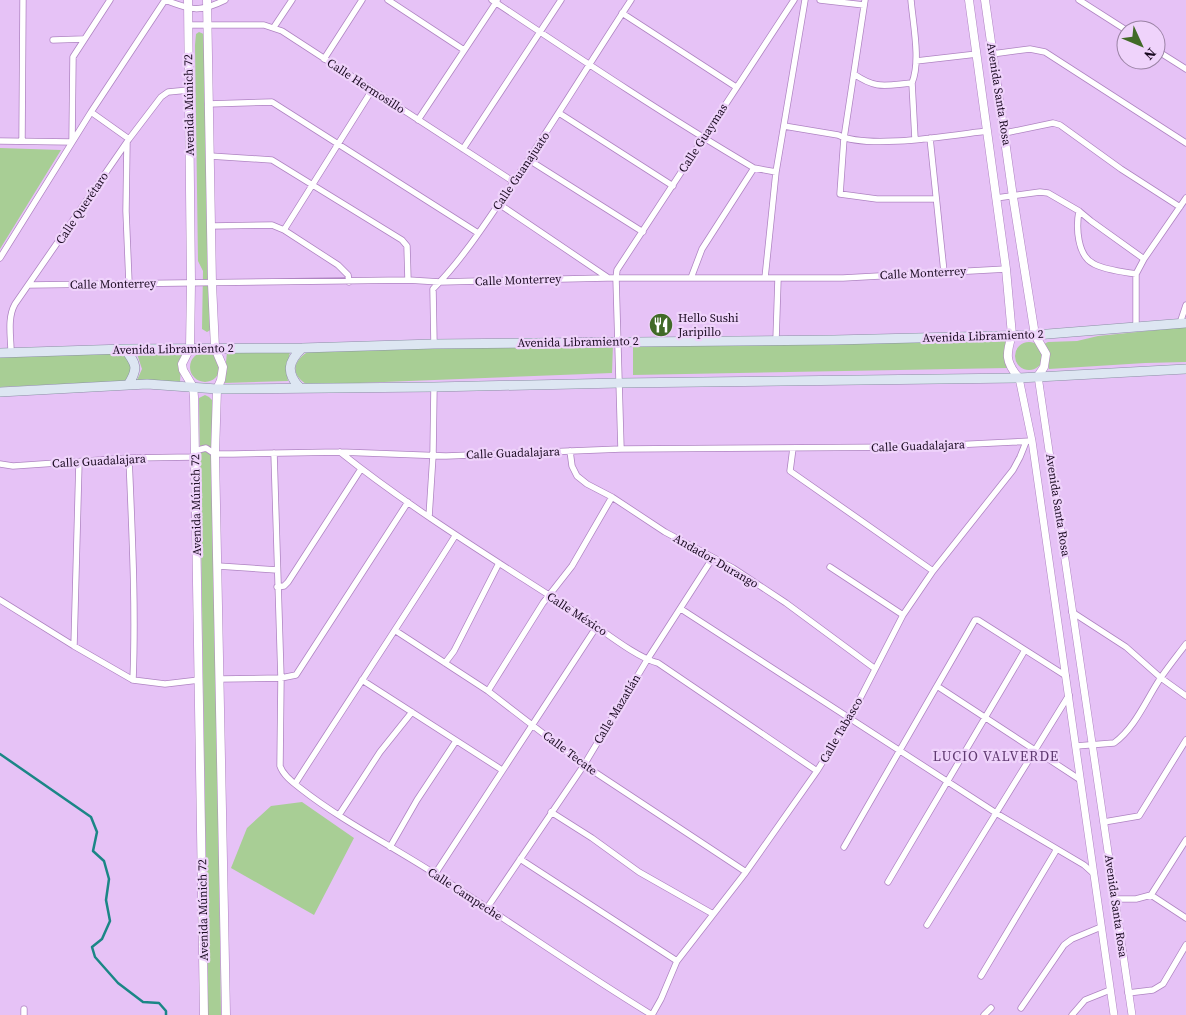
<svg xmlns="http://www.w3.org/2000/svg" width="1186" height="1015" viewBox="0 0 1186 1015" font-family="'Source Serif 4',serif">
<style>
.green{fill:#a8ce95}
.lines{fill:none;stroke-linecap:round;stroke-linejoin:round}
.stream{stroke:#1b8686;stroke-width:2.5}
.minor-casing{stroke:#af84c2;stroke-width:7}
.tertiary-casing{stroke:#af84c2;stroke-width:8}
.secondary-casing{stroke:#af84c2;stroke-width:9}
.primary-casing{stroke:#8a8fa4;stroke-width:10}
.minor{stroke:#fff;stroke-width:5.5}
.tertiary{stroke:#fff;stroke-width:7}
.secondary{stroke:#fff;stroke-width:8}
.primary{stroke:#dde6f2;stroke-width:9}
.labels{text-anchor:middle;stroke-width:4.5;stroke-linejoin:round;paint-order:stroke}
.street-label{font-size:12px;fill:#1b0b22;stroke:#efd3fb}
.poi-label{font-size:12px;fill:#1b0b22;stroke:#efd3fb;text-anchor:start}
.neighbourhood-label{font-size:14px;letter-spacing:1px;fill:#603971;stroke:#efd3fb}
</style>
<rect width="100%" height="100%" fill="#e6c2f6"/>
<!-- green -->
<path class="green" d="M199 32 206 35 212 329 207 332 202 329 203 271 198 261 195 45 196 34Z
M0 148 61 150 0 249Z
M1186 327V362L1145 363 1049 369 1044 344 1048 342 1077 341 1098 336Z
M1006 340 1008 368 633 375V347L720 343Z
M1015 356a14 14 0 1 1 28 0a14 14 0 1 1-28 0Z
M613 344 612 373 308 385C288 374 294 359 311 350Z
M117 351 129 360 134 368 129 379 125 381 0 387V354Z
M136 351 182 353 180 382 137 380 142 369Z
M190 367a15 15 0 1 1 30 0a15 15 0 1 1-30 0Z
M227 352H290L286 371 288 381 224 383Z
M205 395 209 397 213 401 221 1015H208L199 398Z
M302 802 354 838 314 915 231 868 247 828 271 806Z"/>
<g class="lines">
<!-- stream -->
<path class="stream" d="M0 754 91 817 97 832 93 851 104 861 109 879 106 900 110 921 102 939 92 947 95 957 118 983 143 1002 159 1003 166 1011V1015"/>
<!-- minor casing -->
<g class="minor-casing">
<path id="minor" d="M165 0C191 10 199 13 225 0
M388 0 464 50
M492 0C579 58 664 115 754 168
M820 0 864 5
M865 0 844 138 840 194 877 199H936
M911 0C913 24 921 61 912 83L915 139
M1079 0 1126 30
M622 13 736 87
M188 25H264L282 31 514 182
M274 27 292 0
M53 40 83 39
M1156 50 1186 69
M992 54 1030 49 1045 52 1186 143
M324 59 362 0
M916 61 977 54
M854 74C877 90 886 85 912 83
M208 104 272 102 478 233
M91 112 129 139
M559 113 673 186
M418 120 497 1
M784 126 838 135C868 150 953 135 987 131
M1005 133 1053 123 1060 125 1121 169 1180 207
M930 138 944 272
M0 141 72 142 73 57 110 0
M22 141 23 0
M127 142 126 211 129 283
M463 149 561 0
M210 156 272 160 402 240 407 246 408 280
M529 160 643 232
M996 198 1040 192 1048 193 1079 211 1091 221 1144 259
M499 204 607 277
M1079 211C1076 227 1077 256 1094 264 1105 270 1124 272 1136 274
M212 226 272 225 284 230 338 265 348 275 349 282
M284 230 372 90
M0 258 91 112 165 0
M691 278 702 249 754 168 776 172
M765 278 776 172 805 0
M29 285 408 280 440 282 607 278H843L1006 269
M1180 323 1186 305
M1136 328V274L1144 259 1186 198
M776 340 778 279
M434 344 433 289C464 258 488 219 513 183 553 123 591 61 631 0
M11 352C11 337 7 318 15 304L129 139 161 97 168 92 189 90
M793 448 790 471 933 571
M621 449 616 278 617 270 794 0
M570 451 572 466 577 476 587 484 612 497 665 532 733 568 786 603 874 668
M340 452C414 511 495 560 575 612 598 626 634 657 658 663L817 771
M274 453 281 678 280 766C283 775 292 782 300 788 342 821 390 845 435 874 508 920 578 970 652 1015
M129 458C132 532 136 606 133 680
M0 464 13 466 129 458 194 457 198 450 206 448 215 454H233L340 452 446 456 621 449 912 447 1032 441
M429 517 433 455 434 387
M218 566 277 570
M830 567 903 615
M277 587 284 586 288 582 361 469
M0 600 74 646 133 680 165 684 199 680
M681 609 996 813 1084 865 1094 874
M1072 612 1126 647 1161 678 1186 696
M396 631 488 691 584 765 746 872
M74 646 79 462
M445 663 454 651 499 563
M220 679 281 678 296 675 408 502
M362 680 502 770
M937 686 1079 779
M488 691 543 603 572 566 612 497
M1076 746 1114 743C1135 728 1146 700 1160 679 1168 667 1177 656 1186 644
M295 784C348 701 403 619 455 536
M551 812 592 838 639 872 713 914
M339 815 380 752 412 712
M1104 822 1139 816 1186 740
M390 847 417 800 456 741
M844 847 975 620H978L1066 676
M520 859 677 961
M435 874 597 626
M888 882 1025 650
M1151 895 1186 918
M1115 899H1136L1151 895 1186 840
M487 908 584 765 647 660 712 559
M927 925 1069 695
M981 976 1057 849
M1128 993 1153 990 1163 984 1186 945
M1021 1008 1064 945 1072 939 1101 927
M24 1009V1015
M652 1015 661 999 677 961 746 872 817 771 850 718 903 615 933 571 1013 470 1020 457 1026 442
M984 1015 991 1008
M1072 1015 1085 1000 1110 990"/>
</g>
<!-- tertiary casing -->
<g class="tertiary-casing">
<path id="tertiary" d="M1038 376 1132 1015
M1019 378 1032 441 1114 1015"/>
</g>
<!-- secondary casing -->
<g class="secondary-casing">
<path id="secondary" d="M188 0 191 283 190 348 182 364 183 370 193 387 194 397 204 1015
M207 0 212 284 215 348 223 367 221 380 217 389 215 454 226 1015
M969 0 1006 269 1012 335C1006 354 1005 362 1019 378
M985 0 1013 197 1035 335 1046 354 1044 367 1038 376"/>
</g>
<!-- primary casing -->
<g class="primary-casing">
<path id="primary" d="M125 349C136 364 139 368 128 385
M0 353 125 349 302 348 434 344 834 340 1035 335 1186 323
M299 387C286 372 288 362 302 348
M0 392 147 384 217 389 434 387 620 383 1019 378 1186 369"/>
</g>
<!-- minor -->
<use href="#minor" class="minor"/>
<!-- tertiary -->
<use href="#tertiary" class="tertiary"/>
<!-- secondary -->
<use href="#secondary" class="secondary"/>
<!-- primary -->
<use href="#primary" class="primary"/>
</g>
<!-- icons -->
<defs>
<g id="restaurant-disc" transform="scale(1.25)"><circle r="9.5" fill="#416a27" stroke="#efd3fb"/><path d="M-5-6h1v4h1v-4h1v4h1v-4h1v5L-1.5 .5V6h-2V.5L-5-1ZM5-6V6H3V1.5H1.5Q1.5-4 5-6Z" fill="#fff"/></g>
</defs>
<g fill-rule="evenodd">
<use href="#restaurant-disc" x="661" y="325"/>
</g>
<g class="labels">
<!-- street labels -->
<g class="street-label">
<text transform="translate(366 86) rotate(33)" y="4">Calle Hermosillo</text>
<text transform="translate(999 94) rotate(81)" y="4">Avenida Santa Rosa</text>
<text transform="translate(189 105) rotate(-91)" y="4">Avenida Múnich 72</text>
<text transform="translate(703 138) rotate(-57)" y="4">Calle Guaymas</text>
<text transform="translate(521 171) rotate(-56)" y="4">Calle Guanajuato</text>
<text transform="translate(82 208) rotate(-56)" y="4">Calle Querétaro</text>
<text transform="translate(923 273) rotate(-3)" y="4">Calle Monterrey</text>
<text transform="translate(518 280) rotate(-2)" y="4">Calle Monterrey</text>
<text transform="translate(113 284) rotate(-1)" y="4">Calle Monterrey</text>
<text transform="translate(983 336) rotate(-2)" y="4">Avenida Libramiento 2</text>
<text transform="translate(578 342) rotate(-1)" y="4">Avenida Libramiento 2</text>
<text transform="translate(173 349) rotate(-1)" y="4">Avenida Libramiento 2</text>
<text transform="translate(918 446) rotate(-2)" y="4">Calle Guadalajara</text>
<text transform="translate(513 453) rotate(-2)" y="4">Calle Guadalajara</text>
<text transform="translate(99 461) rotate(-3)" y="4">Calle Guadalajara</text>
<text transform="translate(196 505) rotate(-91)" y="4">Avenida Múnich 72</text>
<text transform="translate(1058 505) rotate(81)" y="4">Avenida Santa Rosa</text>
<text transform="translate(716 561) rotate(30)" y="4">Andador Durango</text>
<text transform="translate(577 614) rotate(33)" y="4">Calle México</text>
<text transform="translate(617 709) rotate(-59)" y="4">Calle Mazatlán</text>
<text transform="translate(841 730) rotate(-60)" y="4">Calle Tabasco</text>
<text transform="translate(570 753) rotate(37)" y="4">Calle Tecate</text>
<text transform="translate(465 894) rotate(33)" y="4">Calle Campeche</text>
<text transform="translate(1116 906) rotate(82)" y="4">Avenida Santa Rosa</text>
<text transform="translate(203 910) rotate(-91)" y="4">Avenida Múnich 72</text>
</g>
<!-- poi labels -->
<g class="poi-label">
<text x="678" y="322">Hello Sushi<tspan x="678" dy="14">Jaripillo</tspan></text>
</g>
<!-- neighbourhood labels -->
<g class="neighbourhood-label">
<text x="996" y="761">LUCIO VALVERDE</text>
</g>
</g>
<!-- north arrow -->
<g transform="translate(1141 45) rotate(134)"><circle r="24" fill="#efd3fb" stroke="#9a83a4"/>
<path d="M0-4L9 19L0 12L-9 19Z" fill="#416a27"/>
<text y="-8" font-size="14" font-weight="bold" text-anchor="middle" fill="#1b0b22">N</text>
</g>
</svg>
